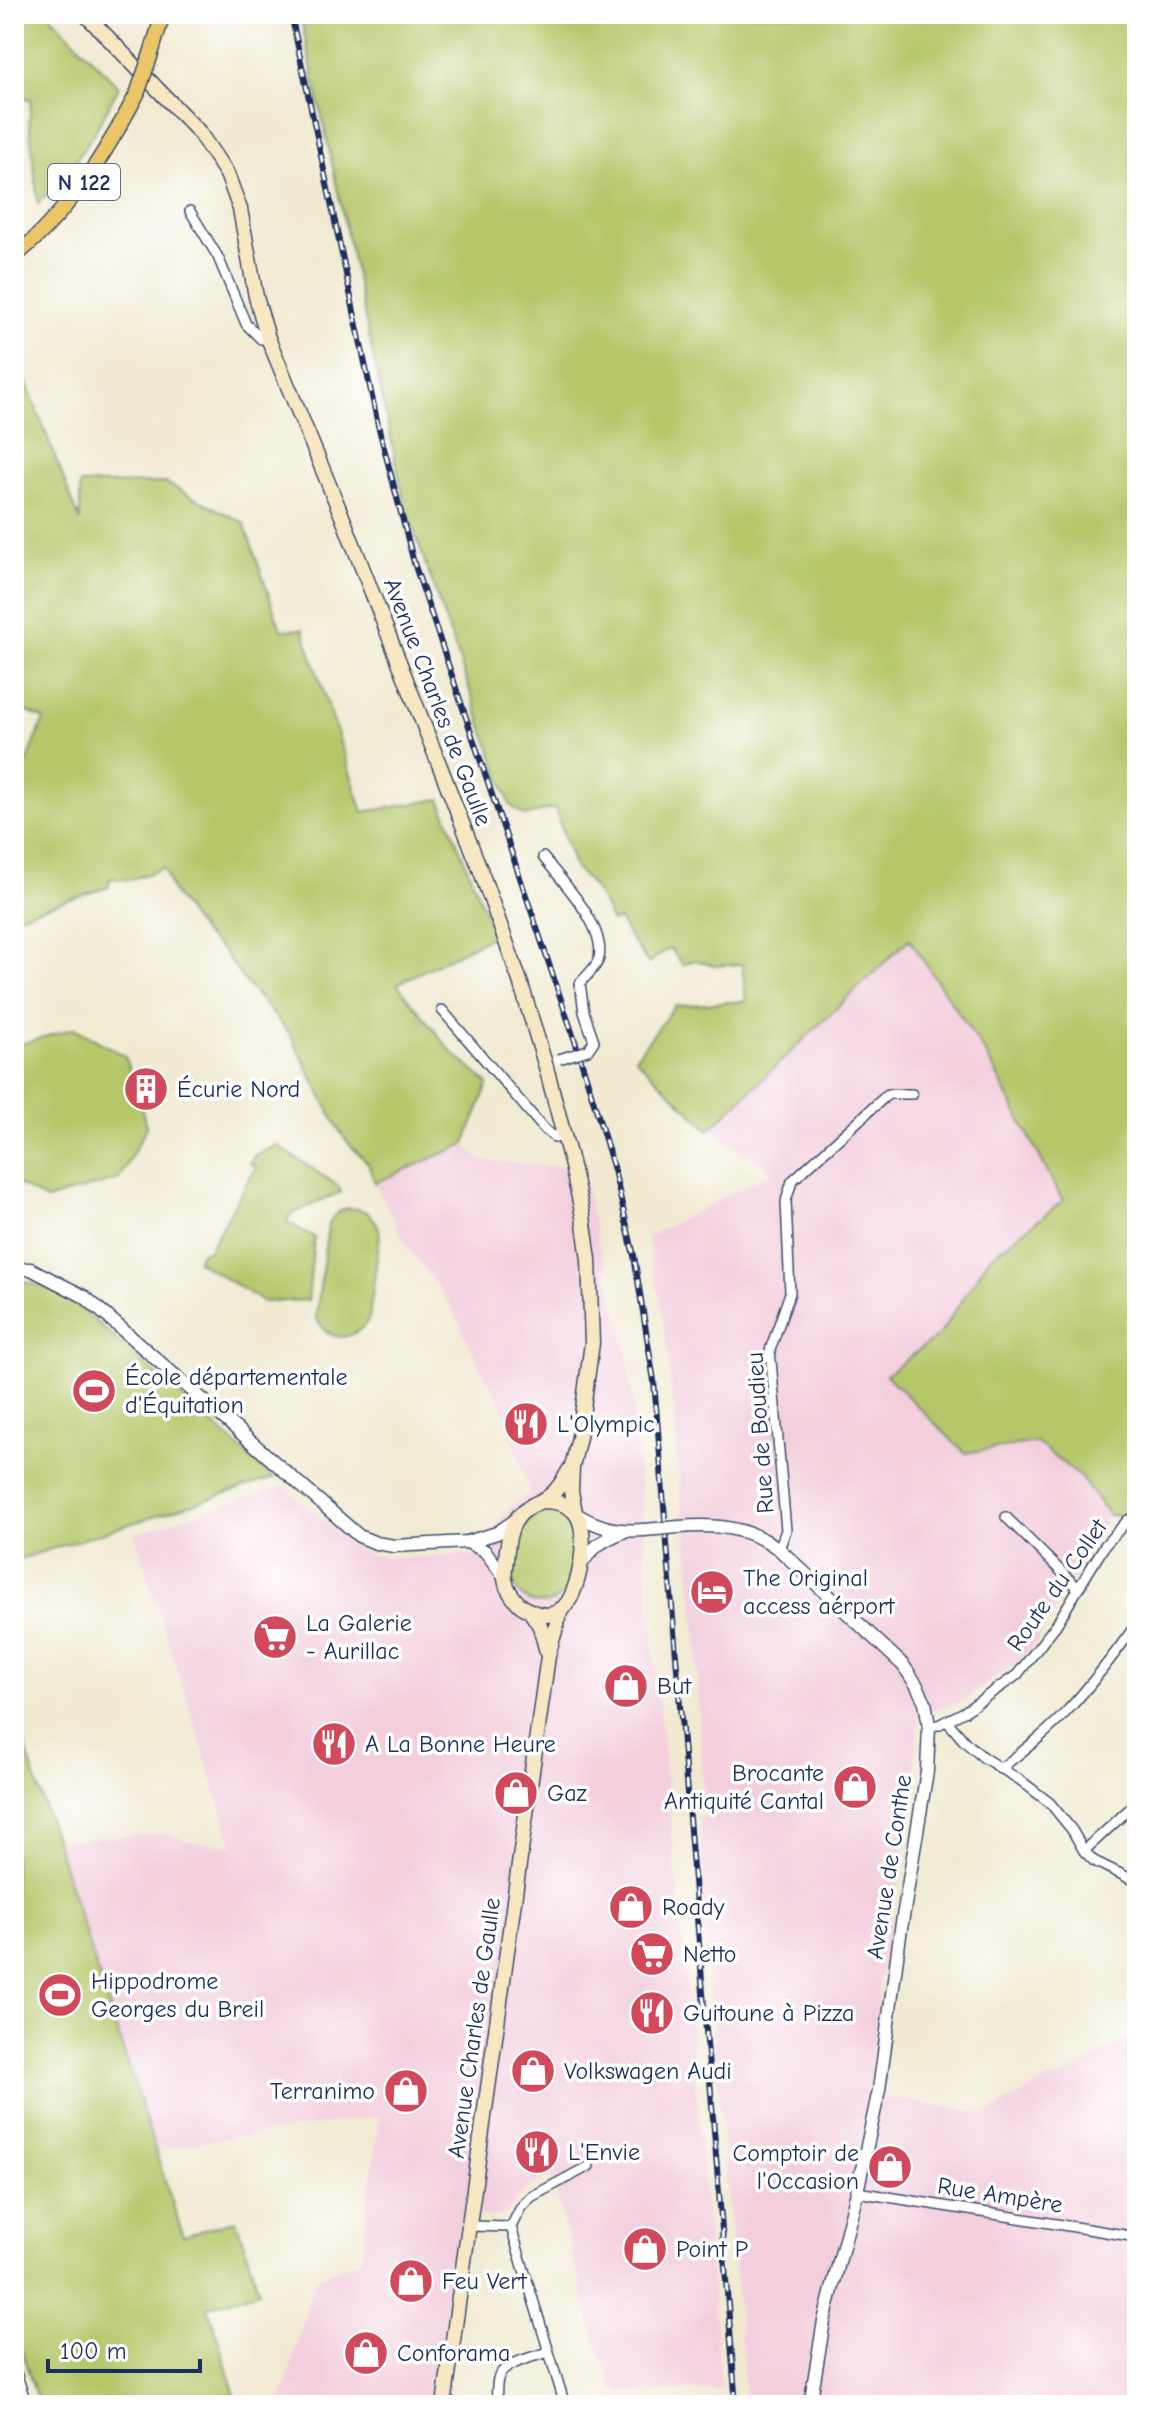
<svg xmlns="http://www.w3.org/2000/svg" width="1151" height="2419" viewBox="0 0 1151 2419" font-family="'Comic Neue',sans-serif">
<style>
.built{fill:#f3cfde}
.green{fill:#b6c76a;stroke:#687b64;stroke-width:2}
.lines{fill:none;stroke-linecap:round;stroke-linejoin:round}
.minor-casing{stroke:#3b4b6f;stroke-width:12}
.tertiary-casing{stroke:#3b4b6f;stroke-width:15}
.secondary-casing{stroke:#3b4b6f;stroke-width:17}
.primary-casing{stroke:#3b4b6f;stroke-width:17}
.minor{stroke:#fff;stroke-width:9}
.tertiary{stroke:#fff;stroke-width:12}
.secondary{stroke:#f7e8c3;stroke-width:14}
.primary{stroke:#ebc669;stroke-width:14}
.rail-casing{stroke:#1b2f5e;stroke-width:6}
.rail{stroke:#fff;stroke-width:3;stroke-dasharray:9;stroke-linecap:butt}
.minor-bridge-casing{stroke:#3b4b6f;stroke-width:12;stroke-linecap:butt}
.tertiary-bridge-casing{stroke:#3b4b6f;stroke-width:15;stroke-linecap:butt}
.primary-bridge-casing{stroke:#3b4b6f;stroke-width:17;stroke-linecap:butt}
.minor-bridge{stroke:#fff;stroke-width:9}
.tertiary-bridge{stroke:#fff;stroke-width:12}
.primary-bridge{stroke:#ebc669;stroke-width:14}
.labels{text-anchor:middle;stroke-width:7;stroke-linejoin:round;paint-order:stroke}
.shield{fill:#fff;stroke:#5f6d8e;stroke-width:2}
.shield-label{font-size:22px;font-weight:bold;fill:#1b2f5e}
.street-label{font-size:24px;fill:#1b2f5e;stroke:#fff}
.poi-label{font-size:24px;fill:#1b2f5e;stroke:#fff;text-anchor:start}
</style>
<rect width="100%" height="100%" fill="#fff"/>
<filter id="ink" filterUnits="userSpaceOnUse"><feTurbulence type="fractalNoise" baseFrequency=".0125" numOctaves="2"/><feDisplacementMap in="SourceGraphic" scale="16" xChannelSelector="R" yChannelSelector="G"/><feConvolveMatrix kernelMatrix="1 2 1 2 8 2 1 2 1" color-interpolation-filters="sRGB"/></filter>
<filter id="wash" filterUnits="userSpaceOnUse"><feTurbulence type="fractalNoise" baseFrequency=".006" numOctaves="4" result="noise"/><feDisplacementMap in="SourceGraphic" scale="32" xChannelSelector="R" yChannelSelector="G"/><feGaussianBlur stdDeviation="1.8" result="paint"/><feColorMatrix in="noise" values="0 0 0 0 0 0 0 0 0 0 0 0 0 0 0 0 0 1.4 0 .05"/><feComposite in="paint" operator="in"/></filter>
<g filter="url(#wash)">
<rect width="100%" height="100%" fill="#f1ead1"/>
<!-- built -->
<path class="built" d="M908 938 986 1054 1064 1201 990 1257 940 1334 887 1375 964 1453 1036 1442 1079 1476 1109 1515 1034 1645 1018 1662 963 1701 919 1716 911 1810 880 1978 871 2070 867 2094 987 2114 1047 2080 1059 2079 1121 2043 1137 2038V2405H746L704 1923 700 1818 705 1817 700 1750 697 1642 687 1539 682 1516 674 1409 663 1319 647 1237 773 1172 709 1130Z
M465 1144 481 1160 560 1167 581 1164 600 1249 626 1342 633 1400 655 1663 687 1982 721 2390 623 2392 614 2389 595 2339 551 2176 525 2190 507 2213 495 2217 461 2214 433 2405H280L315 2278 361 2260 379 2116 155 2149 56 1841 162 1833 194 1842 233 1845 134 1534 283 1486 348 1542 367 1553 379 1556 403 1558 464 1554 473 1556 513 1504 530 1493 501 1402 483 1373 448 1301 408 1248 375 1183Z"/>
<!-- green -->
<path class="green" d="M14 14H49L119 87 96 130 72 166 38 204 29 120 31 99 14 97Z
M300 14H1137V1518L1109 1515 1079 1476 1036 1442 965 1453 886 1375 940 1334 990 1257 1063 1201 986 1054 909 939 709 1130 635 1058 675 1006 746 1001 742 964 716 966 694 960 683 965 670 948 648 963 626 932 619 919 612 922C603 902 593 883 575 869L555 808 525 816 510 805 405 505Z
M14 351 80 521V484L166 483 244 523 281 630 303 629 363 812 440 799 494 935 397 984 451 1051 488 1084 465 1144 375 1183 368 1163 349 1144 339 1130 290 1034 246 983 221 949 204 935 172 891 164 868 130 880 110 878 109 887 14 917V760L26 765 44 719 14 706Z
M74 1028 125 1056 147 1127 119 1179 46 1200 14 1182V1046Z
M277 1145 338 1186 341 1192 291 1214 287 1222 314 1237 308 1300 264 1302 197 1261 201 1252 208 1251 256 1167 250 1163 255 1155Z
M348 1208C366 1208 377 1216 380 1235L369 1318C356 1342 327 1344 316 1317L328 1226C333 1216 337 1211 348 1208Z
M14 1279 46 1287 75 1303 274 1478 14 1561Z
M543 1507C589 1509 575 1554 570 1584 556 1614 516 1609 512 1575 515 1545 513 1521 543 1507Z
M14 1712 183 2236 236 2220 259 2291 208 2307 238 2405H39L14 2328Z"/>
</g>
<g filter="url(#ink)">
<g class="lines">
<!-- minor casing -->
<g class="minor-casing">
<path id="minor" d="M190 211 218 257 246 324 261 339 268 338
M543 857C562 881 606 926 599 958 597 967 586 976 580 983L584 1012 594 1041 588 1050
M442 1010 545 1130 556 1138 564 1136
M1006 1517 1078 1588
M779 1549 786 1530 770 1350 790 1293 786 1201 792 1181 888 1094H912
M947 1721 965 1742 984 1758 1020 1780 1050 1803 1072 1830 1084 1851 1094 1861 1137 1882
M929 1726 938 1725 964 1712 1017 1675 1056 1625 1105 1545 1128 1520 1137 1517
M1000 1769C1023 1751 1047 1733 1067 1711 1092 1684 1115 1654 1137 1623
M1084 1851 1137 1802
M857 2192 1137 2237
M469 2226 511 2227 565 2405
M511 2227 521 2207 531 2197 589 2166
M496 2405C497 2397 496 2387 498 2379 502 2363 534 2357 548 2352"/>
</g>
<!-- tertiary casing -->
<g class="tertiary-casing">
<path id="tertiary" d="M14 1269H31L85 1297 359 1536 376 1543 394 1546 467 1542 497 1533 513 1522
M576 1514C599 1528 618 1532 644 1530
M679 1527C716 1524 748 1527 779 1549L903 1665 916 1684 925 1702 929 1726 927 1771 900 1935 879 2090 857 2192 824 2321 810 2405
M467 1542 485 1551 504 1576
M580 1566C592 1547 603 1540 623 1532
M14 2371 25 2405"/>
</g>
<!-- secondary casing -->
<g class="secondary-casing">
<path id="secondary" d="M85 14 198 131 227 174 240 209 256 297 268 338 344 521 480 869 520 981 546 1067 572 1166 583 1216 589 1260 592 1343 579 1437 572 1467 571 1491 575 1512
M542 1501C554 1501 568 1503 576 1514 590 1532 580 1591 564 1607 547 1624 521 1610 511 1594 503 1582 504 1573 506 1559 508 1537 510 1518 531 1506 538 1502 545 1500 552 1494 560 1487 565 1478 570 1469
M530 1611 540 1626 548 1656
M444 2405 548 1656 561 1609"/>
</g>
<!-- primary casing -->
<g class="primary-casing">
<path id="primary" d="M150 57 163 14
M14 257C68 213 105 155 137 94"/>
</g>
<!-- minor -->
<use href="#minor" class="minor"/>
<!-- tertiary -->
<use href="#tertiary" class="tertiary"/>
<!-- secondary -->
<use href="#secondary" class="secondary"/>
<!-- primary -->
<use href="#primary" class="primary"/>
<!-- rail casing -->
<g class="rail-casing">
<path id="rail" d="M291 14 378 425 414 563 576 1044 596 1109 614 1170 634 1256 654 1381 736 2405"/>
</g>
<!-- rail -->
<use href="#rail" class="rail"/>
<!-- minor-bridge casing -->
<g class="minor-bridge-casing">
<path id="minor-bridge" d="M559 1059 588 1050"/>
</g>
<!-- tertiary-bridge casing -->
<g class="tertiary-bridge-casing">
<path id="tertiary-bridge" d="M644 1530 679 1527"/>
</g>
<!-- primary-bridge casing -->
<g class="primary-bridge-casing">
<path id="primary-bridge" d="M137 94 150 57"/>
</g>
<!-- minor-bridge -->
<use href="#minor-bridge" class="minor-bridge"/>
<!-- tertiary-bridge -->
<use href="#tertiary-bridge" class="tertiary-bridge"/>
<!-- primary-bridge -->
<use href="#primary-bridge" class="primary-bridge"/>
</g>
</g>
<!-- icons -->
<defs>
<g id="building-disc" transform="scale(2.3)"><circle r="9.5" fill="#d1495b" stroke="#fff"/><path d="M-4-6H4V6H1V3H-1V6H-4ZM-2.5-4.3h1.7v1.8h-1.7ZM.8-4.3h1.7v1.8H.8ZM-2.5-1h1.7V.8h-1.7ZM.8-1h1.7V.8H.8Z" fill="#fff"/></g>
<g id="stadium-disc" transform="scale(2.3)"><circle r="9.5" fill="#d1495b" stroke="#fff"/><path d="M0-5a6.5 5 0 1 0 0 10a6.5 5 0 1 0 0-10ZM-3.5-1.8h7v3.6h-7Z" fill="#fff"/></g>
<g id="restaurant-disc" transform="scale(2.3)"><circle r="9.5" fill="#d1495b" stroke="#fff"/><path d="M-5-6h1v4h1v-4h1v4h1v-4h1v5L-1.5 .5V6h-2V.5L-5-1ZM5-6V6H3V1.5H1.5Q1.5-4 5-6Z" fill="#fff"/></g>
<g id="hotel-disc" transform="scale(2.3)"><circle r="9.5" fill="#d1495b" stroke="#fff"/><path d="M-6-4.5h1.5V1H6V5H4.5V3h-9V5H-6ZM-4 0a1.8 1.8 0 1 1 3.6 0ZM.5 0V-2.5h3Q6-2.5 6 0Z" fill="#fff"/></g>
<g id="supermarket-disc" transform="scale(2.3)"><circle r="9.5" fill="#d1495b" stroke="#fff"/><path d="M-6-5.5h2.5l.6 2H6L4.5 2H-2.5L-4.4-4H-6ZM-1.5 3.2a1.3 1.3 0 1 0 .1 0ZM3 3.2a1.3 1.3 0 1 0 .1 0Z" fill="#fff"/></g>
<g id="shop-disc" transform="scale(2.3)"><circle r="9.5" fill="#d1495b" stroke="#fff"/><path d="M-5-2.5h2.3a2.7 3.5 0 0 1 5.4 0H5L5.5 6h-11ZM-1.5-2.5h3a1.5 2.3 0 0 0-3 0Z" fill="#fff"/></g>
</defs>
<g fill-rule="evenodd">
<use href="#building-disc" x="146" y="1089"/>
<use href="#stadium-disc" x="94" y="1391"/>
<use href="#restaurant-disc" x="526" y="1424"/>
<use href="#hotel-disc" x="712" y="1592"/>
<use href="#supermarket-disc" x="275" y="1637"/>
<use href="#shop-disc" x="626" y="1686"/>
<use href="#restaurant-disc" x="334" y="1744"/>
<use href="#shop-disc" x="855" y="1787"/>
<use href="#shop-disc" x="516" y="1793"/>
<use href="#shop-disc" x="631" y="1907"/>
<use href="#supermarket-disc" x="652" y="1954"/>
<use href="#stadium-disc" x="60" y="1995"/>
<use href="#restaurant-disc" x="652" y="2013"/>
<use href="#shop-disc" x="533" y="2071"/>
<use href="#shop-disc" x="406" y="2091"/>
<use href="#restaurant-disc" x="537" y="2152"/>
<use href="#shop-disc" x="890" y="2167"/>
<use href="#shop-disc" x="645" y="2249"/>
<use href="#shop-disc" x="411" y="2281"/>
<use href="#shop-disc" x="366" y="2353"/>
</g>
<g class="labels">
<!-- shield labels -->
<rect class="shield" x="48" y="164" width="72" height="36" rx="6"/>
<g class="shield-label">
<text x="84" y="190">N 122</text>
</g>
<!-- street labels -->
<g class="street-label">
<text transform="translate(438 702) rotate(69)" y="8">Avenue Charles de Gaulle</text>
<text transform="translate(760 1433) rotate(-94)" y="8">Rue de Boudieu</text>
<text transform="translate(1057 1585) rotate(-55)" y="8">Route du Collet</text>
<text transform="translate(889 1867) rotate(-81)" y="8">Avenue de Conthe</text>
<text transform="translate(474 2028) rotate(-82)" y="8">Avenue Charles de Gaulle</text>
<text transform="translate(1000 2195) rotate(9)" y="8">Rue Ampère</text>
</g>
<!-- poi labels -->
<g class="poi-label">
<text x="177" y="1097">Écurie Nord</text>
<text x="125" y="1385">École départementale<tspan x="125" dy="28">d'Équitation</tspan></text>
<text x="557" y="1432">L'Olympic</text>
<text x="743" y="1586">The Original<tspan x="743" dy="28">access aérport</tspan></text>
<text x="306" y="1631">La Galerie<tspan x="306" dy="28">- Aurillac</tspan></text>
<text x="657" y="1694">But</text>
<text x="365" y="1752">A La Bonne Heure</text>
<text x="824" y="1781" text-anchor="end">Brocante<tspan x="824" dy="28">Antiquité Cantal</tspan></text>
<text x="547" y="1801">Gaz</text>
<text x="662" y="1915">Roady</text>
<text x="683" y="1962">Netto</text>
<text x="91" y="1989">Hippodrome<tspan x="91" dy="28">Georges du Breil</tspan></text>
<text x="683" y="2021">Guitoune à Pizza</text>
<text x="564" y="2079">Volkswagen Audi</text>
<text x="375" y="2099" text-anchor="end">Terranimo</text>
<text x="568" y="2160">L'Envie</text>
<text x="859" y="2161" text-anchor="end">Comptoir de<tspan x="859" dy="28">l'Occasion</tspan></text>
<text x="676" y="2257">Point P</text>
<text x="442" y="2289">Feu Vert</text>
<text x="397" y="2361">Conforama</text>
</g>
</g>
<!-- margin -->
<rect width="1151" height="2419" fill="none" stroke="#fff" stroke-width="48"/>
<!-- scale -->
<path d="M48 2359v12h152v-12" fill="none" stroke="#1b2f5e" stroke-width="4"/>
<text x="60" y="2359" font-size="24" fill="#1b2f5e" stroke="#ffffff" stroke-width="6" paint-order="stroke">100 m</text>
</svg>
